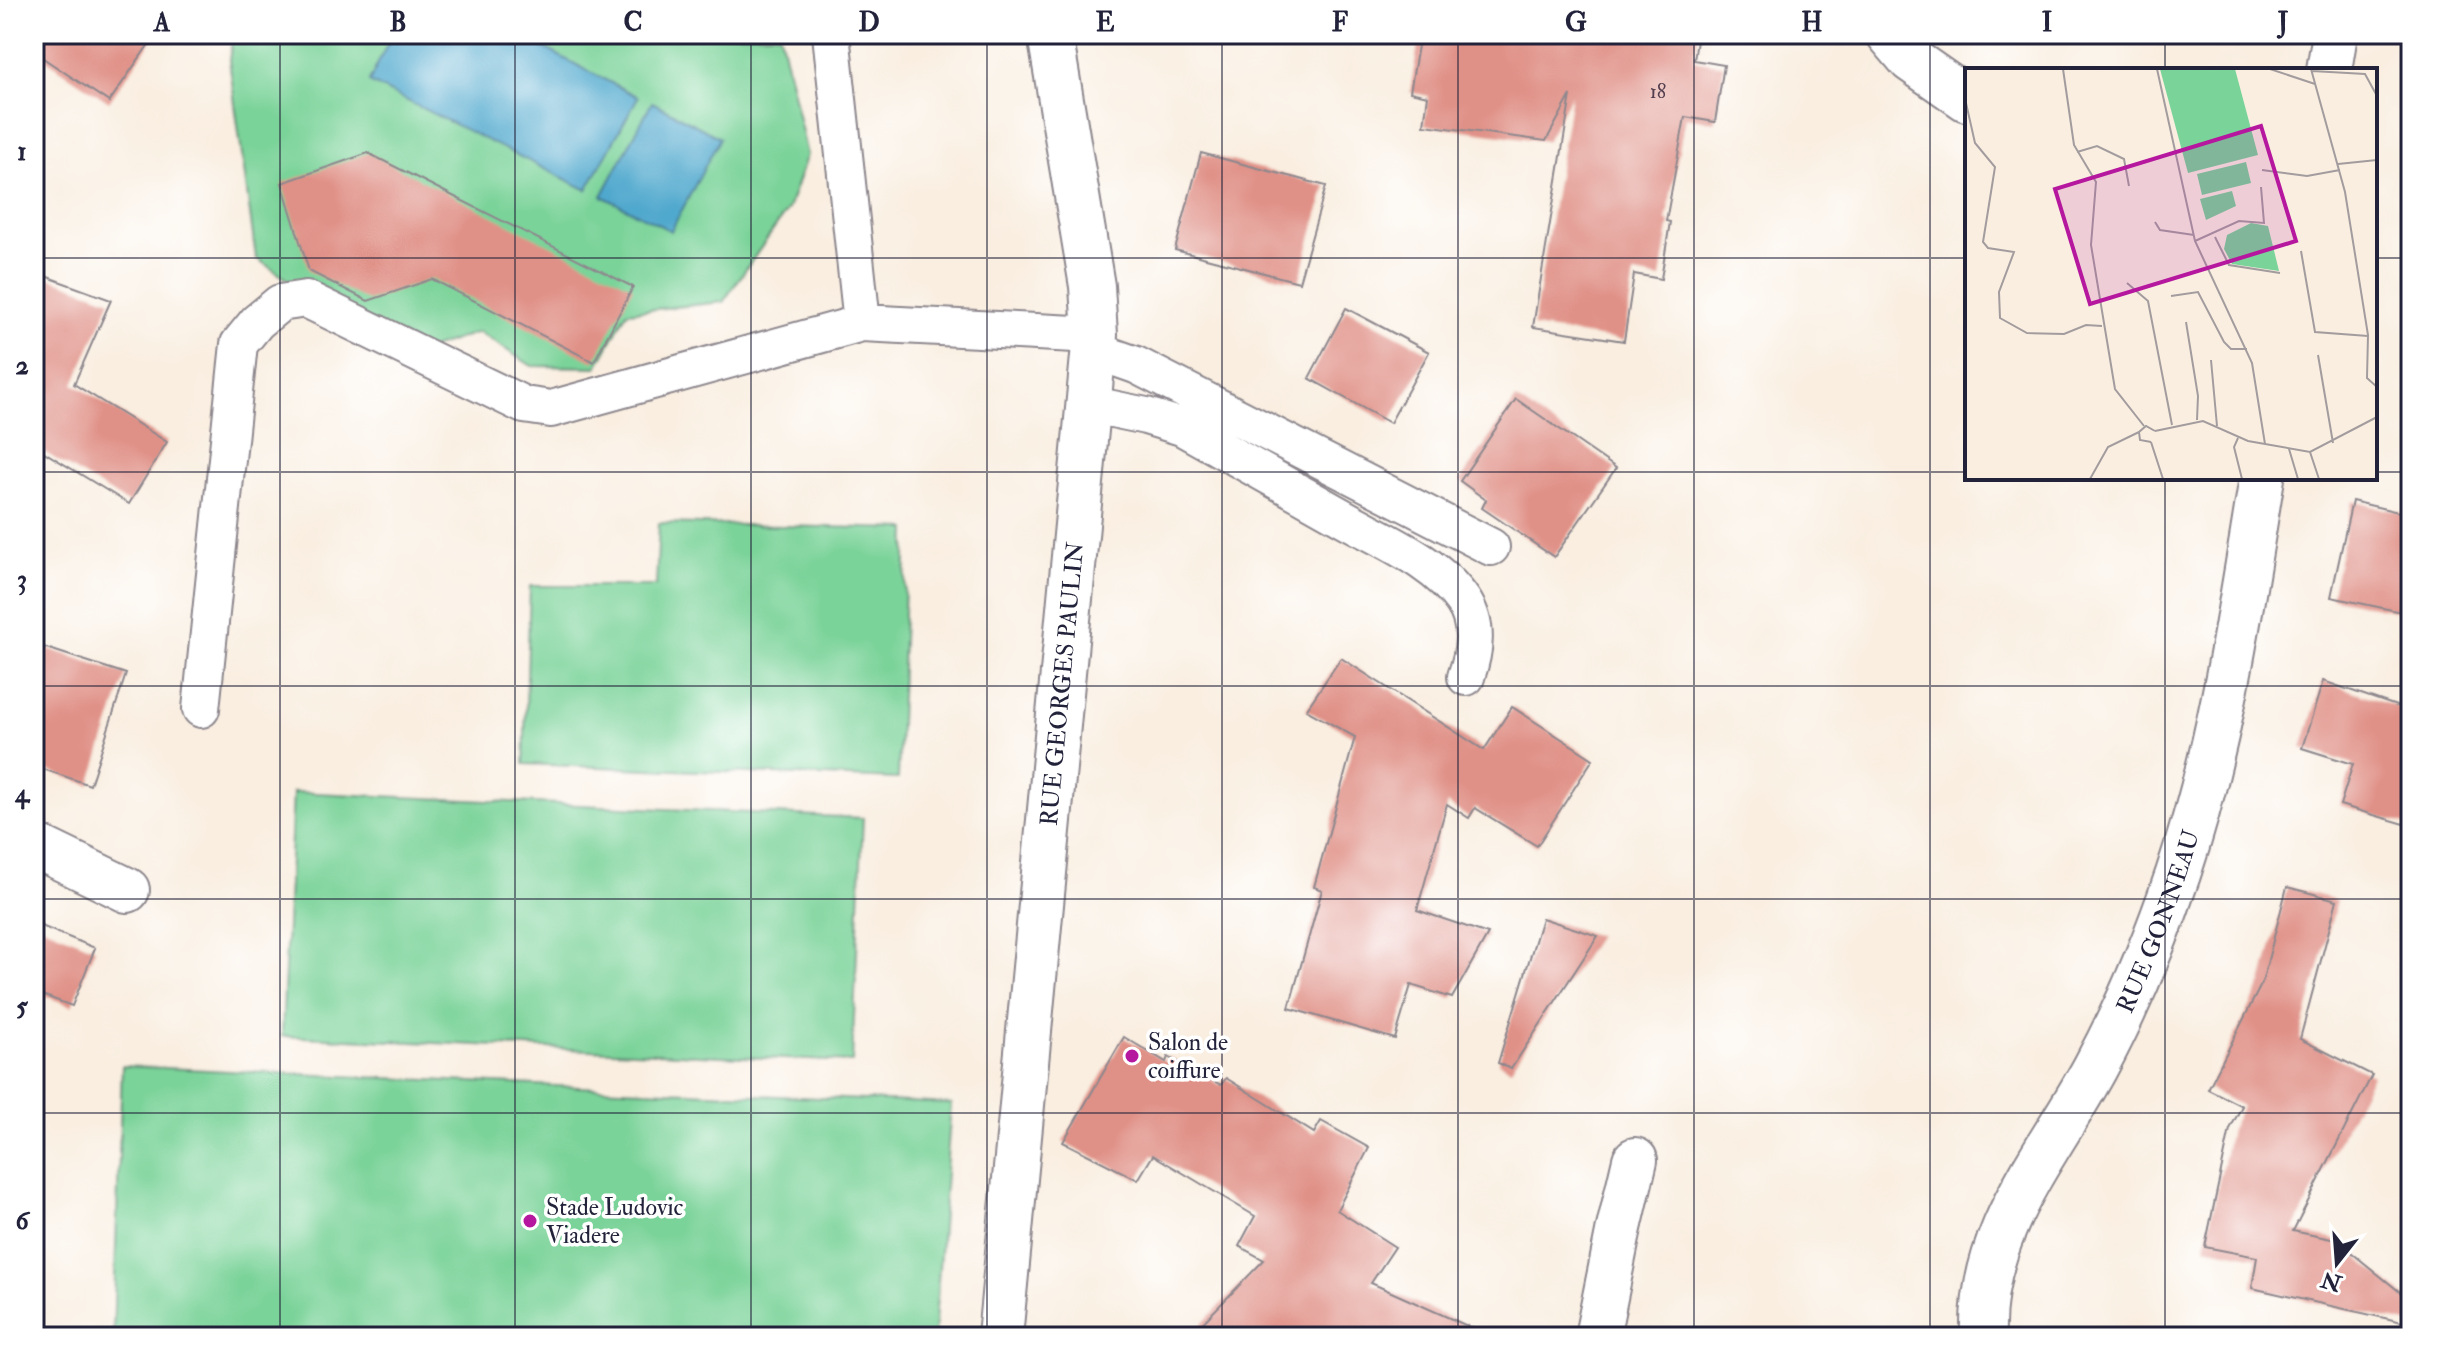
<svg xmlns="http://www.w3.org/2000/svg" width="2445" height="1371" viewBox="0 0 2445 1371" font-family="'IM FELL Double Pica',serif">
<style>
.green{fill:#7ad399;stroke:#4e7a6a;stroke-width:2}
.water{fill:#50a8cd;stroke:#396584;stroke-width:2}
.building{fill:#e09187}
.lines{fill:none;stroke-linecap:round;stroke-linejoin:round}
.lane-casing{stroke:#8e888e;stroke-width:40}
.street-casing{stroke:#8e888e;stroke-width:48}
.lane{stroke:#fff;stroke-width:36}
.street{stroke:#fff;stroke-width:44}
.grid{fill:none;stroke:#22223b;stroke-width:2;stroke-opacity:0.55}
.poi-dot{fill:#b5179e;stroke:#fff;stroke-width:3}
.labels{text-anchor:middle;stroke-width:7;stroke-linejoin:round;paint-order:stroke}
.number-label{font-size:20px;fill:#523e4e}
.street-label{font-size:24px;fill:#22223b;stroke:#fff}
.poi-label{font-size:24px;fill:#22223b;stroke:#fff;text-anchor:start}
.inset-road{fill:none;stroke:#a39c9e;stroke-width:2}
.view{fill:#b5179e;fill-opacity:0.15;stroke:#b5179e;stroke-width:4}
.inset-edge{fill:none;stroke:#22223b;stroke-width:4}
.neatline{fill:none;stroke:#22223b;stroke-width:3}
.grid-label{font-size:26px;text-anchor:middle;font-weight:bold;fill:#22223b}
</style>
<rect width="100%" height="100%" fill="#fff"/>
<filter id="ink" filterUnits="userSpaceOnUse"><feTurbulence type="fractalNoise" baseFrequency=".0125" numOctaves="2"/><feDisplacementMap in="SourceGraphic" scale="16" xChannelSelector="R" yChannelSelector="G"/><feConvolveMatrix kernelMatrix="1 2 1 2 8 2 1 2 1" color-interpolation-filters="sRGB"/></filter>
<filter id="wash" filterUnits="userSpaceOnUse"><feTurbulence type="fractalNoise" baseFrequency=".006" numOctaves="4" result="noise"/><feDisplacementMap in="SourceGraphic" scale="32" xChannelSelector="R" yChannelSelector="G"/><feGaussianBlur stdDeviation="1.8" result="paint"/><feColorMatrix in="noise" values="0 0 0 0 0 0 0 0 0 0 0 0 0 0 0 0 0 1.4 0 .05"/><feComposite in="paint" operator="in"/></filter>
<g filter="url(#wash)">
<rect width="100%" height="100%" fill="#f9eee0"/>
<!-- green -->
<path class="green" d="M233 34H780L807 155 788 209 723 302 627 312 597 367 532 366 478 332 429 349 288 280 256 258 229 60Z
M659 523 907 529 898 779 524 764 530 586H656Z
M293 792 863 818 852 1062 282 1036Z
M122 1066 951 1104 934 1337H113Z"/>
<!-- water -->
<path class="water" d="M392 34H518L638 97 587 190 369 82Z
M652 102 720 138 671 231 602 196Z"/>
<g id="blocks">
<!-- building -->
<path class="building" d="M34 34H156L109 102 34 52Z
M1420 34H1698L1694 60 1724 65 1715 122 1685 117 1666 221 1670 222 1661 279 1634 274 1624 341 1533 327 1571 95 1546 141 1424 125 1428 96 1410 92Z
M368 153 633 287 594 362 432 279 368 301 309 271 282 183Z
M1201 153 1326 186 1299 282 1175 250Z
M34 272 111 300 74 384 167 442 129 504 44 452 34 473Z
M1346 308 1429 352 1390 423 1309 378Z
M1516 399 1616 468 1554 557 1482 508 1486 500 1460 481Z
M2352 501 2411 515V614L2331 597Z
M34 644 126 674 90 785 34 766Z
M1341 658 1484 750 1512 707 1593 759 1537 846 1475 808 1469 818 1447 804 1417 910 1488 934 1452 998 1411 985 1395 1039 1289 1008 1322 890 1314 887 1355 737 1306 710Z
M2323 681 2411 711V826L2340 805 2353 764 2302 748Z
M2287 887 2337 900 2300 1039 2372 1075 2293 1231 2336 1240 2411 1301V1324L2252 1288 2257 1257 2205 1247 2230 1129 2242 1106 2208 1089 2262 983Z
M1542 918 1598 936 1511 1069 1498 1063Z
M34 923 95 948 72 1006 34 992Z
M1124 1037 1166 1062 1168 1057 1221 1085 1226 1078 1314 1133 1321 1121 1369 1148 1337 1210 1395 1247 1371 1283 1492 1337H1189L1264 1260 1239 1246 1255 1216 1153 1155 1138 1180 1063 1142Z"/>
</g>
</g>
<g filter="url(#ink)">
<use href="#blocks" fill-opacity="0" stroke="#8e888e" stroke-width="2"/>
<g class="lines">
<!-- lane casing -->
<g class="lane-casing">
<path id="lane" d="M831 34 862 323
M1093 350 1136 365 1491 547
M1088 404 1146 416 1182 427C1235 457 1289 487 1342 517 1382 540 1436 561 1463 601 1479 625 1475 651 1466 677
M201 709 239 344 257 322 280 303 306 299 524 405 551 409 862 323 1095 335"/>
</g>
<!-- street casing -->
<g class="street-casing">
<g id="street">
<path d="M1889 34 1911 60 1967 99"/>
<path d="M2329 70 2335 34"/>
<path d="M34 845 127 890"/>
<path id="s1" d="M1000 1337 1095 335 1092 286 1050 34"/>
<path d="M1597 1337 1619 1228 1635 1160"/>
<path id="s2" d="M1983 1337C1979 1231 2048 1155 2095 1068 2128 1007 2156 939 2178 874 2221 746 2240 611 2262 478"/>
</g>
</g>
<!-- lane -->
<use href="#lane" class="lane"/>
<!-- street -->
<use href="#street" class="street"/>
</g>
</g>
<!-- grid -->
<path class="grid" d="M280 34V1337M515 34V1337M751 34V1337M987 34V1337M1222 34V1337M1458 34V1337M1694 34V1337M1930 34V1337M2165 34V70M34 258H1967M2375 258H2411M34 472H1967M2375 472H2411M2165 478V1337M34 686H2411M34 899H2411M34 1113H2411"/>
<!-- markers -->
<g class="poi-dot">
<circle cx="1132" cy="1056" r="8"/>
<circle cx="530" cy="1221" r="8"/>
</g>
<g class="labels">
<!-- number labels -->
<g class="number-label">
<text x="1658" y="98">18</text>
</g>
<!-- street labels -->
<g class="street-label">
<text dy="8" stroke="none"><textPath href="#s1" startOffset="656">RUE GEORGES PAULIN</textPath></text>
<text dy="8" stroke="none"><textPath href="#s2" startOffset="456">RUE GONNEAU</textPath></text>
</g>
<!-- poi labels -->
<g class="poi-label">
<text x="1148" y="1050">Salon de<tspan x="1148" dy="28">coiffure</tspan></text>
<text x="546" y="1215">Stade Ludovic<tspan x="546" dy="28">Viadere</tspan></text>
</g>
</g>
<!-- overview -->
<g transform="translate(1965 68)">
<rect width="412" height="412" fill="#f9eee0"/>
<path d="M195 1H270L293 87 223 105ZM281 94 286 115 237 127 232 106ZM267 123 271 138 241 152 235 131ZM286 155 303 158 314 203 267 196 259 181 262 167Z" fill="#7ad399"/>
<path class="inset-road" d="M98 1 109 77 131 114 126 177 150 321 179 358M192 1 230 173 287 295 300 376M305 1 350 16M346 1 380 124 403 267 402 310 412 319M347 3 400 6 412 28M1 35 10 75 30 99 18 174 23 180 49 184 34 224 35 250 62 265 99 266 121 257 137 258M112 84 132 78 159 91 164 118M373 96 412 92M297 102 342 108 375 102M190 154 195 162 229 167M250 169 264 197 315 205M230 173 274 153 299 155 296 119M336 183 350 264 403 268M162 215 183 233 207 357M206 228 233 224 259 274 266 281H282M221 254 233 328 232 352M353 287 368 375M246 292 252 358M190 363 238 353 283 373 345 384 412 349M273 370 269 379 277 411M186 374 175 372 174 364 181 358 190 363M186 374 198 411M324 381 333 411M345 384 354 411M125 411 143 379 174 364"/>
<path class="view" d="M296 58 331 173 125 236 90 121Z"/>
<rect width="412" height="412" class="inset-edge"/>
</g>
<!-- margin -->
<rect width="2445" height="1371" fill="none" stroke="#fff" stroke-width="88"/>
<!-- north arrow -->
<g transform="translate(2337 1263) rotate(197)" stroke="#ffffff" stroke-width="6" paint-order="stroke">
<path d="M0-6L14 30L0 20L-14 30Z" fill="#22223b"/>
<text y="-12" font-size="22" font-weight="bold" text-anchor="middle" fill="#22223b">N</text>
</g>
<rect x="44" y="44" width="2357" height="1283" class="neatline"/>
<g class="grid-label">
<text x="162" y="31">A</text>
<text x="398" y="31">B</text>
<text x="633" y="31">C</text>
<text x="869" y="31">D</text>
<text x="1105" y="31">E</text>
<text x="1340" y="31">F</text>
<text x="1576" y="31">G</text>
<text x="1812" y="31">H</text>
<text x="2047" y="31">I</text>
<text x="2283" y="31">J</text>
<text x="22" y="160">1</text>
<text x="22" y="374">2</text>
<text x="22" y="588">3</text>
<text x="22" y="802">4</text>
<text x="22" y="1015">5</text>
<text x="22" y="1229">6</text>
</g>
</svg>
